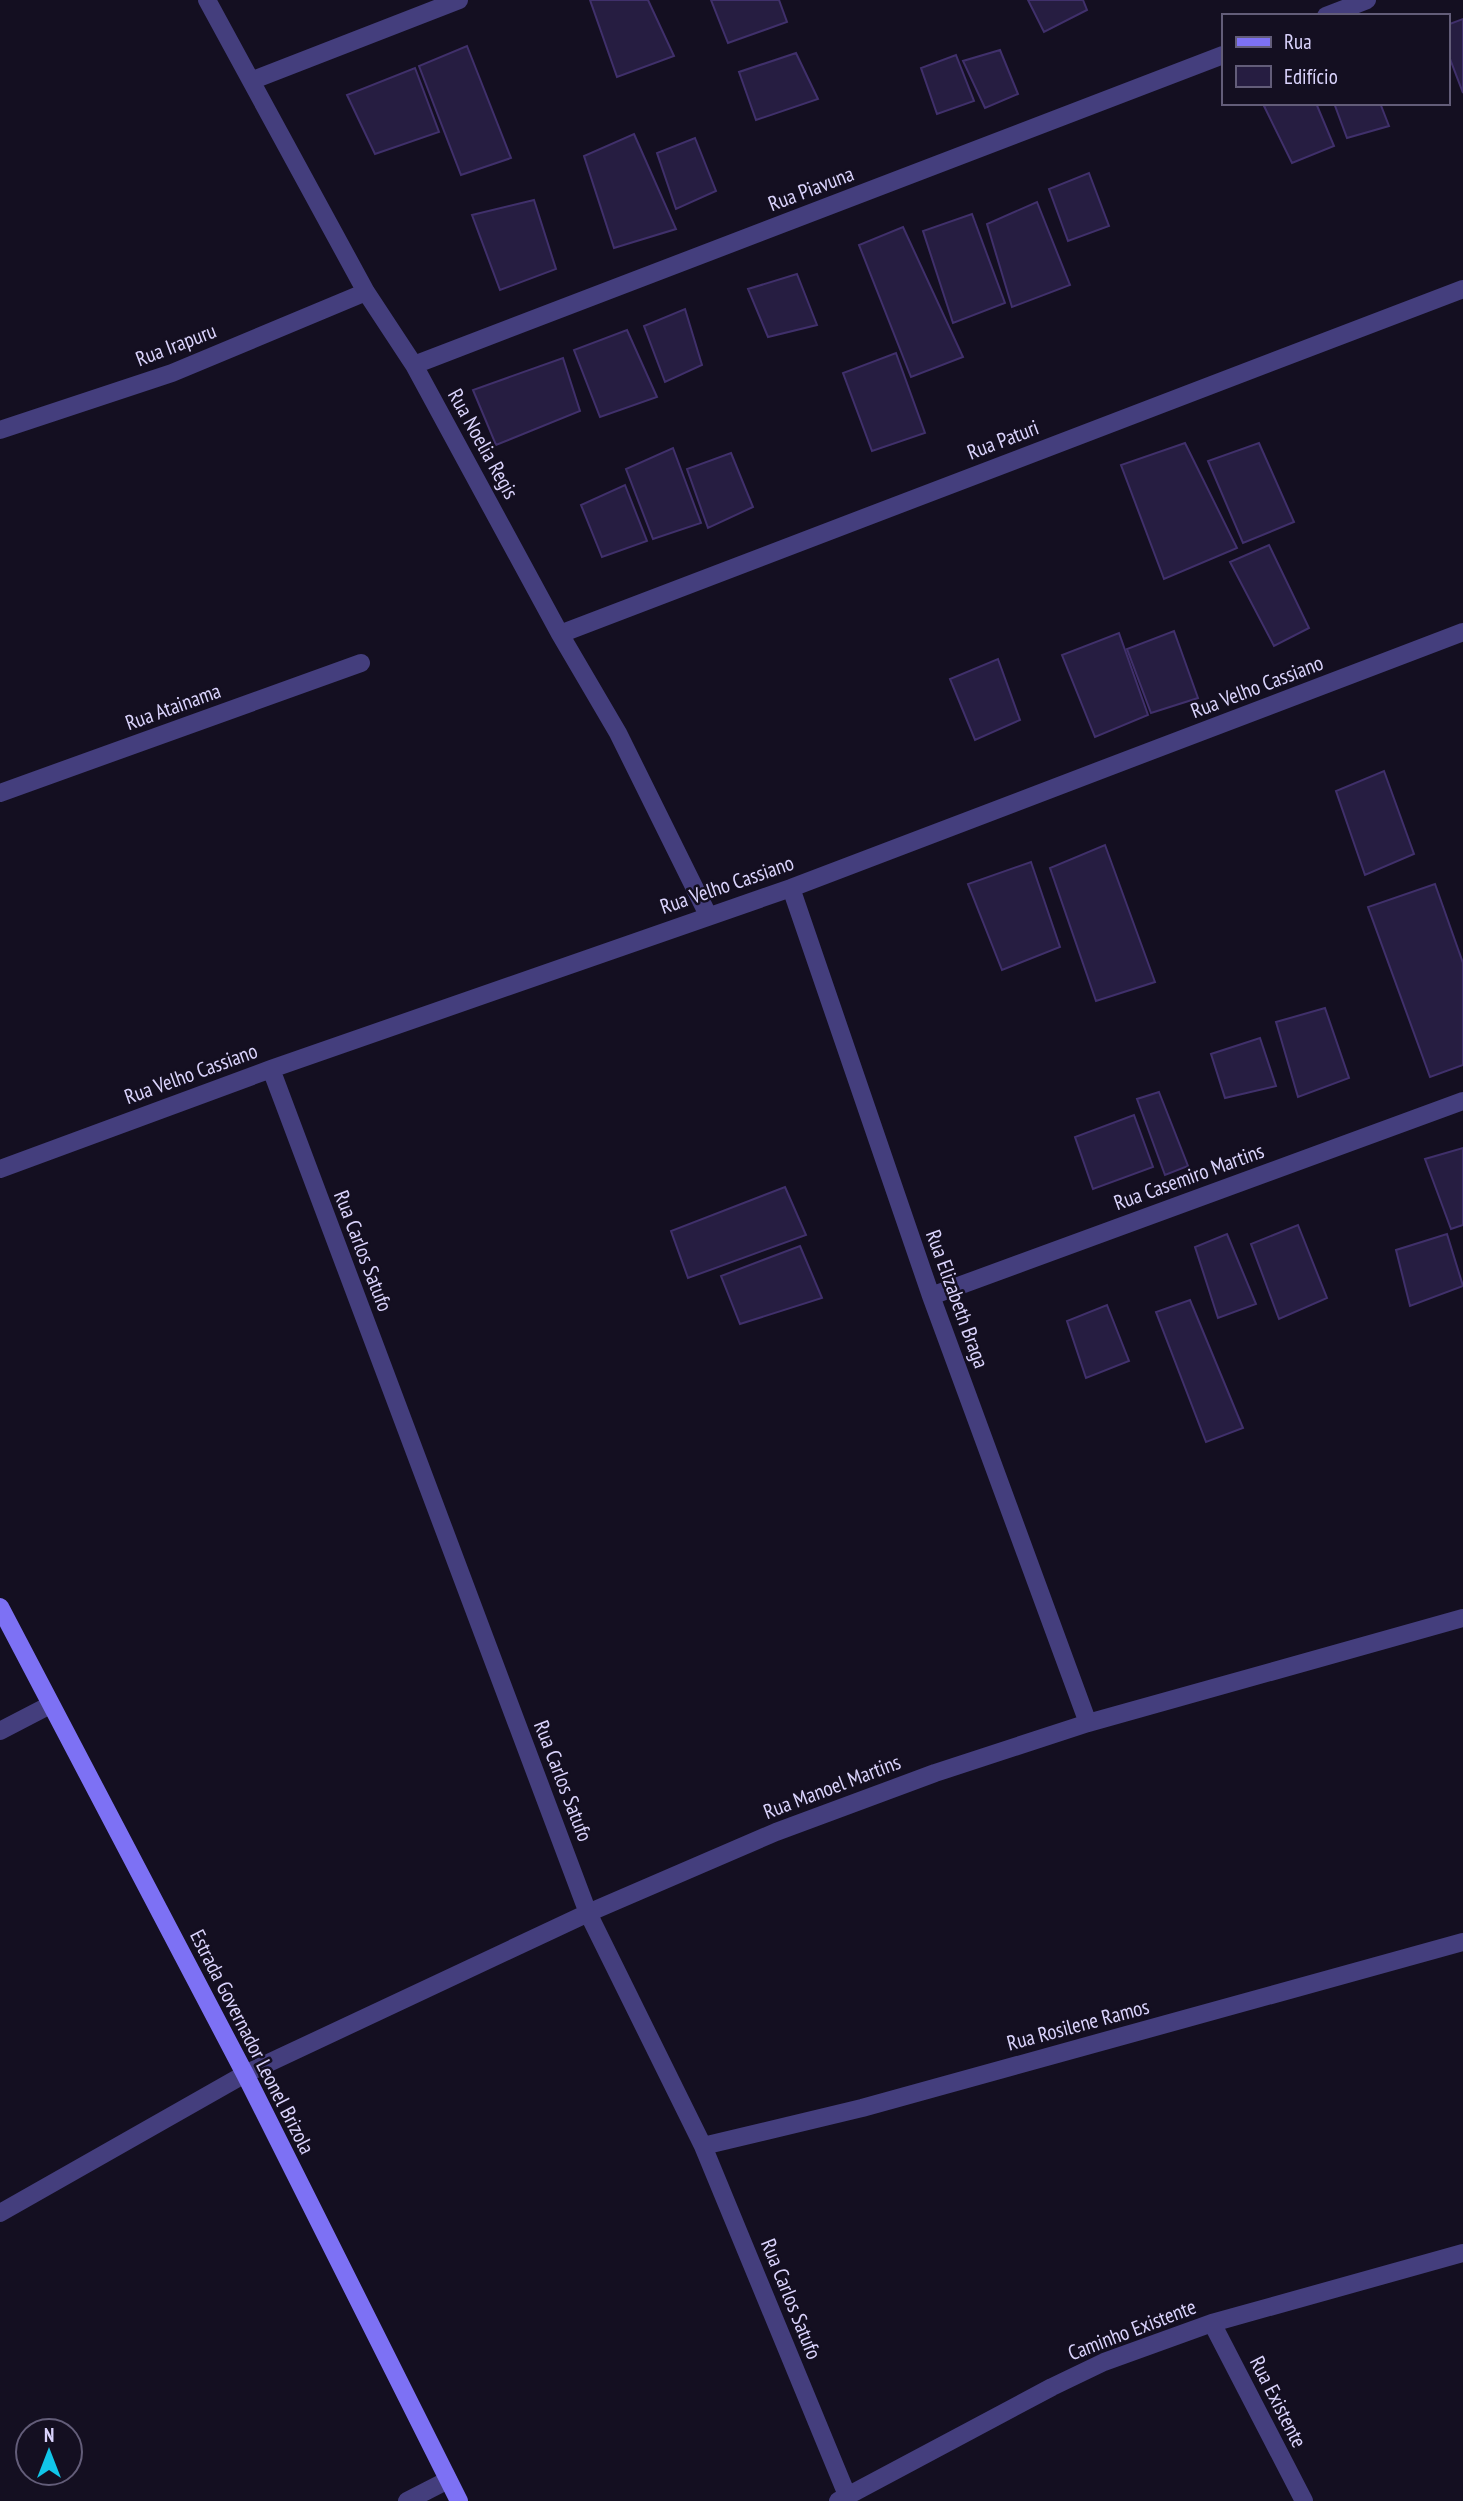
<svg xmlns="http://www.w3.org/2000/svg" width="1463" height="2501" viewBox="0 0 1463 2501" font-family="'PT Sans Narrow',sans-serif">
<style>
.building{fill:#261d41;stroke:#40306b;stroke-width:2}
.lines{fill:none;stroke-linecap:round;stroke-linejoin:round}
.street{stroke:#443e7d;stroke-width:18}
.secondary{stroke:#7d71f4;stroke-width:18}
.labels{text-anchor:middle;stroke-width:5;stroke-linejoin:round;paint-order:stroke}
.street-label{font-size:21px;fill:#dad3fc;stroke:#140f21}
</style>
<rect width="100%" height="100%" fill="#140f21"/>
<!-- building -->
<path class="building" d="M590 0H648L674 56 617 77Z
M711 0H779L787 22 728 43Z
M1028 0H1083L1087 10 1044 32Z
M1463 19V93L1447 51V25Z
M467 46 511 158 461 175 419 66Z
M1000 50 1018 94 985 108 963 61Z
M796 53 818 99 756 120 739 72Z
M956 55 974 101 937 114 921 68Z
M415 68 439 132 375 154 347 95Z
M1271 103H1316L1334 146 1292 163 1264 106Z
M1334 103H1380L1389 126 1347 138Z
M634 134 676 229 614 248 584 156Z
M695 138 716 191 676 209 657 153Z
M1089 173 1109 226 1068 241 1049 189Z
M534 200 556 269 500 290 472 215Z
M1037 202 1070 285 1012 307 987 224Z
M972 214 1005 303 953 323 923 231Z
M903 227 963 357 911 377 859 245Z
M797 274 817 325 768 337 748 289Z
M685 309 702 365 665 382 644 326Z
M627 330 657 397 600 417 574 350Z
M896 353 925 433 872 451 843 373Z
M563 358 580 411 496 445 473 390Z
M1185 443 1237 548 1164 579 1121 465Z
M1259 443 1294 522 1243 543 1208 461Z
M673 448 701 523 653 539 626 469Z
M731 453 753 507 708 528 687 469Z
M625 485 647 541 602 557 581 505Z
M1269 545 1309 628 1274 646 1230 562Z
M1174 631 1198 698 1151 713 1127 649Z
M1119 633 1148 715 1095 737 1062 655Z
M998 659 1020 720 975 740 950 679Z
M1384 771 1414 854 1365 875 1336 791Z
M1105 845 1155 982 1096 1001 1050 868Z
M1031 862 1060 947 1002 970 968 884Z
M1435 884 1463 963V1065L1430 1077 1368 907Z
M1325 1008 1349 1078 1298 1097 1276 1022Z
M1260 1038 1276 1086 1225 1098 1211 1054Z
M1159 1092 1188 1166 1165 1175 1137 1099Z
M1134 1115 1153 1167 1093 1189 1075 1137Z
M1463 1148V1225L1451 1229 1425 1159Z
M785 1187 806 1235 688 1278 671 1231Z
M1298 1225 1327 1298 1279 1319 1251 1244Z
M1227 1234 1256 1304 1218 1318 1195 1247Z
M1447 1234 1463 1286 1410 1306 1396 1250Z
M800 1246 822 1298 740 1324 721 1276Z
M1190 1300 1243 1428 1206 1442 1156 1312Z
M1107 1305 1129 1361 1086 1378 1067 1321Z"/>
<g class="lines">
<!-- street -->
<path class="street" d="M207 0 366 292 414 365 560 634 618 733 708 915
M1326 16 1367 0
M253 80 459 0
M414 365 1223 55
M0 430 172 373 366 292
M560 634 1463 289
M0 793 361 663
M791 888 931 1296 1088 1723
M271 1069 588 1913 703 2146 847 2495
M0 1169 271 1069 791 888 1463 632
M931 1296 1463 1101
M0 1731 50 1705
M703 2146 862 2108 1463 1942
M0 2213 245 2074 588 1913 776 1832 935 1773 1088 1723 1463 1618
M1212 2323 1304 2501
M407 2501 448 2480
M838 2501 1052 2387 1104 2362 1212 2323 1463 2253"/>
<!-- secondary -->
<path class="secondary" d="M0 1607 245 2074 459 2501"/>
</g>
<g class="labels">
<!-- street labels -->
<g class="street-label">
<text transform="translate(811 189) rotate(-21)" y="7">Rua Piavuna</text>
<text transform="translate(176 345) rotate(-21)" y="7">Rua Irapuru</text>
<text transform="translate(1003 440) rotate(-21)" y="7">Rua Paturi</text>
<text transform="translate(483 444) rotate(61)" y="7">Rua Noelia Regis</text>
<text transform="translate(1257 687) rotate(-21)" y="7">Rua Velho Cassiano</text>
<text transform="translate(173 707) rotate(-20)" y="7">Rua Atainama</text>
<text transform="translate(727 885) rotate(-19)" y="7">Rua Velho Cassiano</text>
<text transform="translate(191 1074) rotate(-20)" y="7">Rua Velho Cassiano</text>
<text transform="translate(1189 1177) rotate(-20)" y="7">Rua Casemiro Martins</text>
<text transform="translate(363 1251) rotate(69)" y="7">Rua Carlos Satufo</text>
<text transform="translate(957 1299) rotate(70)" y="7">Rua Elizabeth Braga</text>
<text transform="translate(563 1781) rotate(69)" y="7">Rua Carlos Satufo</text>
<text transform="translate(832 1787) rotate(-21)" y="7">Rua Manoel Martins</text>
<text transform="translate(1078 2025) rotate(-15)" y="7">Rua Rosilene Ramos</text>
<text transform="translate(252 2042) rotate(63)" y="7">Estrada Governador Leonel Brizola</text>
<text transform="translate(791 2299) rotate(68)" y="7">Rua Carlos Satufo</text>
<text transform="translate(1132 2330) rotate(-21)" y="7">Caminho Existente</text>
<text transform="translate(1278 2402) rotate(63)" y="7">Rua Existente</text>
</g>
</g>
<!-- legend -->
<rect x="1222" y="14" width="228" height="91" fill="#140f21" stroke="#635d79" stroke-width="2"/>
<rect x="1236" y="37" width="35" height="10" fill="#7d71f4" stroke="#635d79" stroke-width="2"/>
<text x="1284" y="49" font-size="21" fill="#dad3fc">Rua</text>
<rect x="1236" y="66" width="35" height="21" fill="#261d41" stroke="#635d79" stroke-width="2"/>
<text x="1284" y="84" font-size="21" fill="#dad3fc">Edifício</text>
<!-- north arrow -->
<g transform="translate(49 2452)"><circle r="33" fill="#140f21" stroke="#635d79" stroke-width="2"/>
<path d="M0-5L12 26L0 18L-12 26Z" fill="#11c6e9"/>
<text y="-10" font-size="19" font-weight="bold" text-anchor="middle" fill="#dad3fc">N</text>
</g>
</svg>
